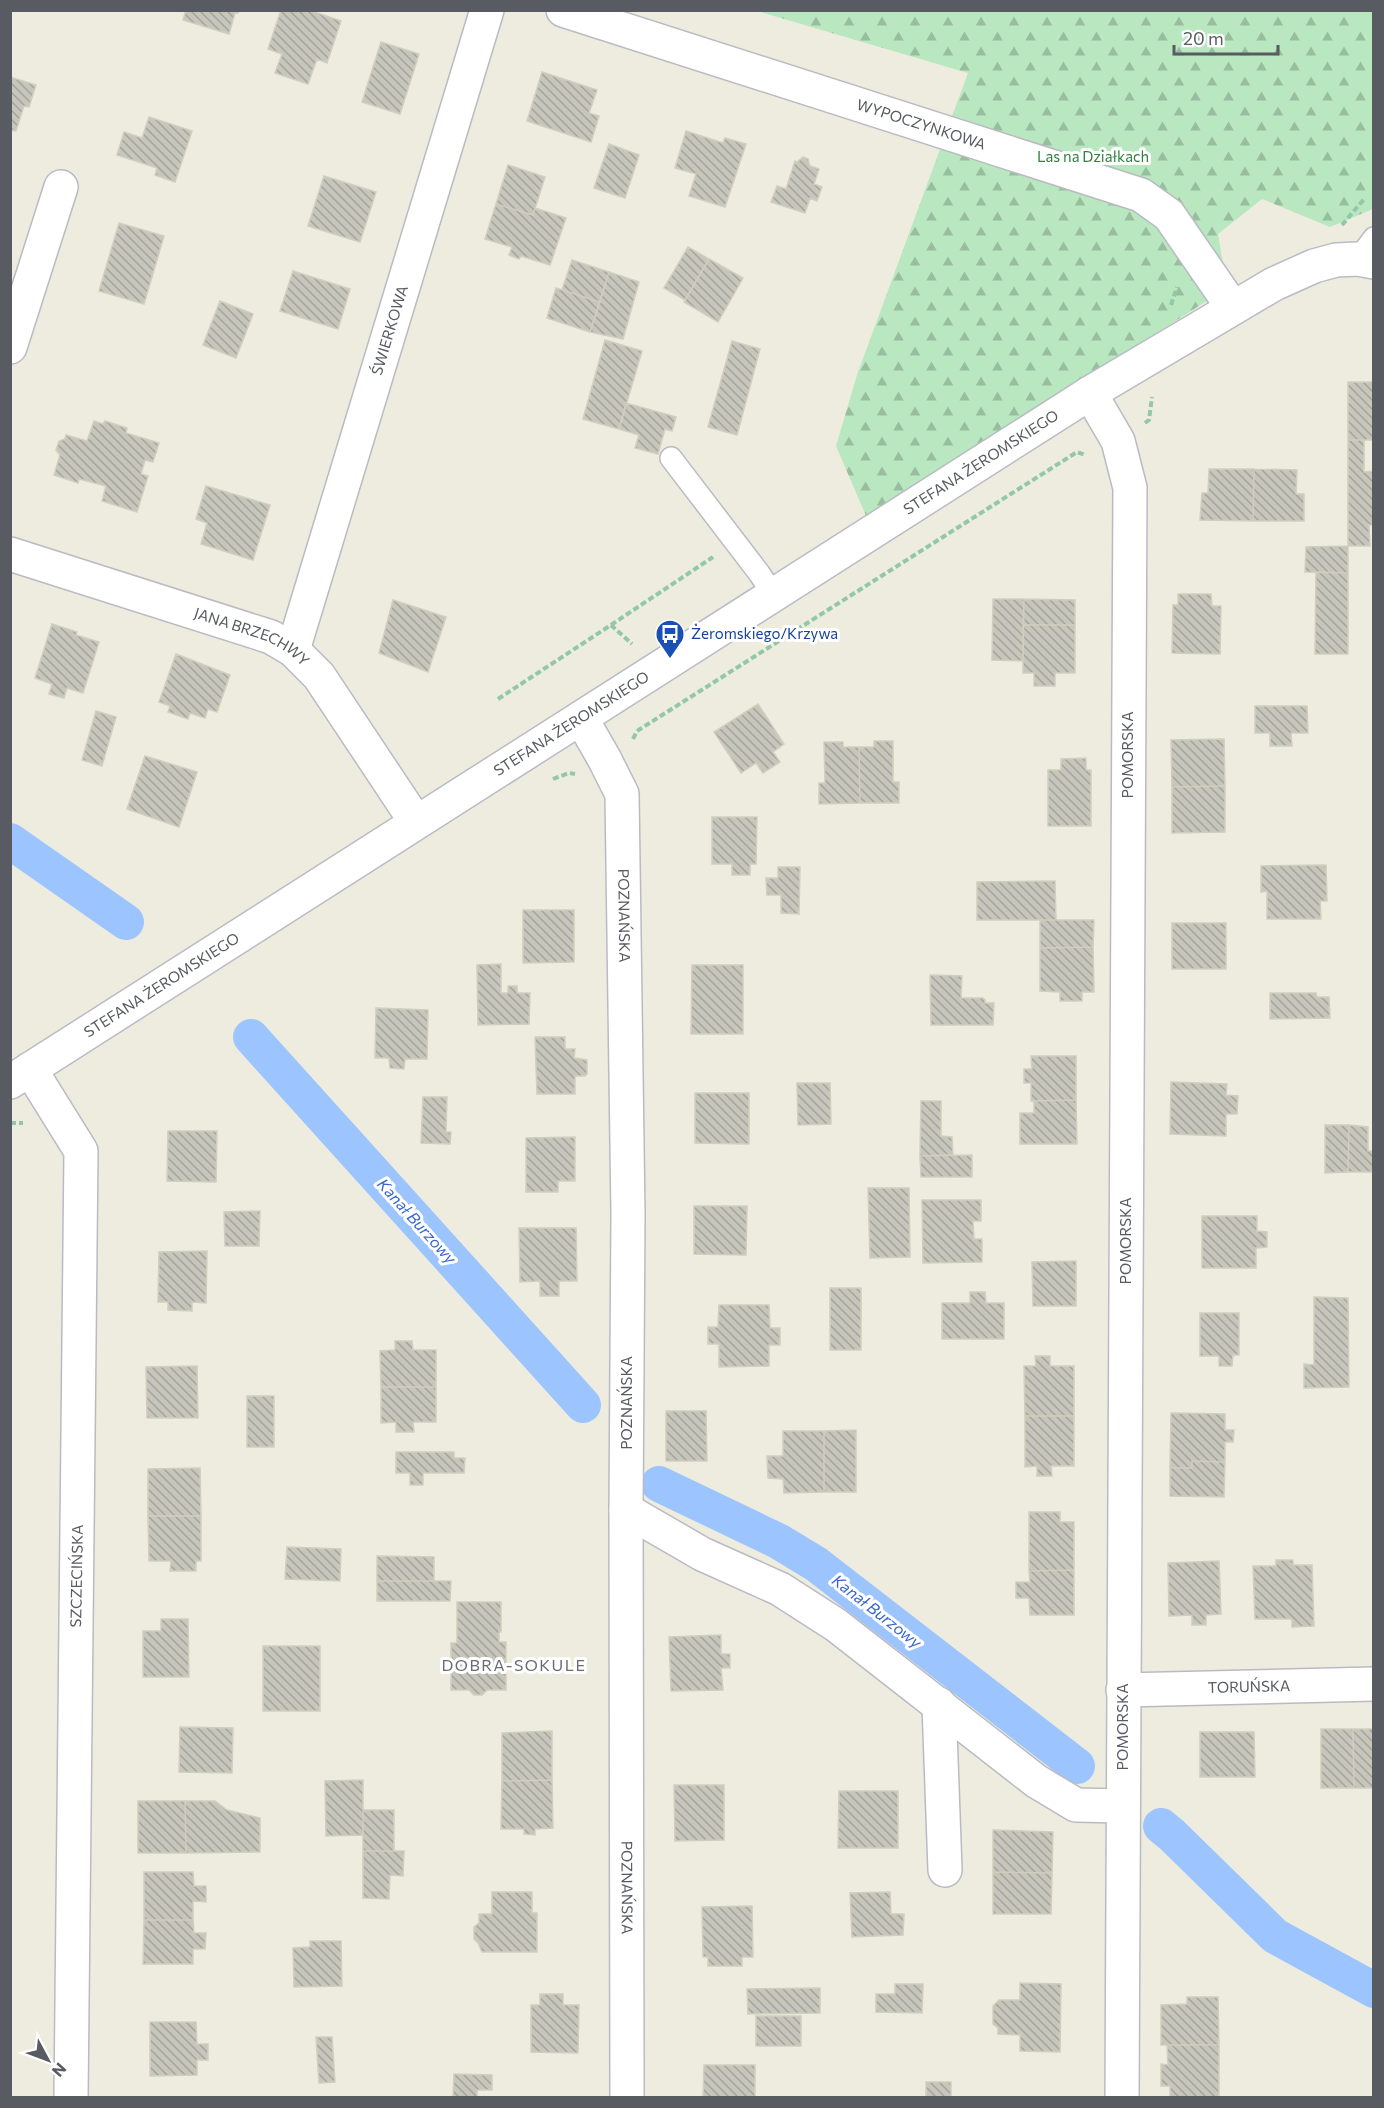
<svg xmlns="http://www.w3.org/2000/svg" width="1384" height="2108" viewBox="0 0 1384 2108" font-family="Commissioner,sans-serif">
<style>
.forest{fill:url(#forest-firs)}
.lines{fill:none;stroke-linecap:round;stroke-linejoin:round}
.canal{stroke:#9cc4ff;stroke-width:36}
.building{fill:url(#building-back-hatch);stroke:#d1cebd;stroke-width:1.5}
.lane-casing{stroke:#babbc2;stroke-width:24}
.street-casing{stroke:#babbc2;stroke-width:36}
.secondary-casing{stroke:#babcc4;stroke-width:36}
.path{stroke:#92c7a9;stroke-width:4;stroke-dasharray:6 3;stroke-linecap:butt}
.lane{stroke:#fff;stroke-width:21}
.street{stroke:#fff;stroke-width:33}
.secondary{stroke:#fff;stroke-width:33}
.labels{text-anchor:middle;stroke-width:6;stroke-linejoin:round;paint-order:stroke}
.street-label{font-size:15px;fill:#585b61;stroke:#fff}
.park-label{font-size:15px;fill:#2e8340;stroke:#fff}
.transit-label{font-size:15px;fill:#164399;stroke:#fff;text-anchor:start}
.water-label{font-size:16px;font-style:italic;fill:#3767ca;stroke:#fff}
.neighbourhood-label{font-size:16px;letter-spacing:1.5px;fill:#696c73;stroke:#fff}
</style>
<defs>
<pattern id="forest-firs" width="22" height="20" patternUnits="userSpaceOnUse" patternTransform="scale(1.5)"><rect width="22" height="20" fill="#b9e7c0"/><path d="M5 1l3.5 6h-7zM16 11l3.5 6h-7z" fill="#99be9f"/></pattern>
<pattern id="building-back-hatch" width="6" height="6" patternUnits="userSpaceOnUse" patternTransform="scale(1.5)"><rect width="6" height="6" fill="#c7c6bc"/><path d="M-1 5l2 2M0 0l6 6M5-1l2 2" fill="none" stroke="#a4a49c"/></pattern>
</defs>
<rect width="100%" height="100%" fill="#edecdf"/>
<!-- forest -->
<path class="forest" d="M757 11H1373V209L1330 227 1262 199 1218 234 1227 288 867 518 836 446 857 375 968 73Z"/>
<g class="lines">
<!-- canal -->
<path class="canal" d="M10 841 126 922
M251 1037 583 1405
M659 1484 778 1541 816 1564 1077 1766
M1161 1826 1172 1835 1275 1936 1374 1990"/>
</g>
<!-- building -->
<path class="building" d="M186 10H239L238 13H235L229 34 183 20Z
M281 10H309L341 21 327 63 317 59 308 84 275 73 282 54 268 49Z
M381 42 419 54 400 114 362 102Z
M542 72 597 90 589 113 599 116 591 142 527 121Z
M10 77 36 85 29 107 24 106 16 131 10 130Z
M149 117 192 131 175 182 155 175 157 168 117 155 124 132 142 138Z
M686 131 723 143 725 138 746 144 725 207 689 196 696 174 675 168Z
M609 144 639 155 625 198 594 188Z
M803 157 808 159 810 166 819 169 814 184 822 187 817 201 810 198 805 213 771 202 777 186 786 189 795 161 797 162Z
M508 165 545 177 533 215 496 204Z
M324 176 376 192 360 242 308 226Z
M496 204 533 215 535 208 566 218 550 265 521 256 519 259 509 255 512 247 485 239Z
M119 223 164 236 144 304 99 291Z
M688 247 709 259 685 300 664 288Z
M709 259 743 278 718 322 684 302Z
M572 260 609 272 600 302 562 290Z
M293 271 350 289 338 329 280 311Z
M609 272 639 282 623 339 590 332Z
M556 288 600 302 590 332 547 318Z
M220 301 253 314 236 358 203 345Z
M605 340 642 351 619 429 583 419Z
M732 341 760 349 737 435 708 427Z
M1348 382H1374V440H1348Z
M626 403 676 417 672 431 665 429 658 454 635 448 639 435 619 429Z
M94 421 103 424 105 421 127 428 126 433 159 443 153 462 145 460 141 474 148 476 137 512 102 501 106 486 79 479 78 483 54 475 60 455 56 450 59 441 65 439 66 435 87 441Z
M1348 440H1364V472L1374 471V525H1369L1370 546H1348Z
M1209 469H1254L1253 521 1200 520 1202 493H1208Z
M1254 469 1297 470 1296 494H1304V521H1253Z
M206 486 270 505 253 560 201 544 207 523 196 519Z
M1348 546V573L1305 572 1306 547Z
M1316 572 1348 573V654H1315Z
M1178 594H1211L1212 606H1221L1220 654 1172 653 1173 605H1178Z
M993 599H1024L1023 661 992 660Z
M1024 599 1075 600V625H1023Z
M393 600 446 617 428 672 379 653Z
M52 624 77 632 76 635 99 642 83 693 67 688 64 698 49 694 52 684 35 678Z
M1023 625H1075V673H1055V686H1034V673H1023Z
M176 654 230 675 217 712 208 709 205 718 190 713 188 719 168 712 170 706 159 702Z
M758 704 784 744 773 752 780 762 763 773 756 763 741 773 714 732Z
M1255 706H1307L1308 733H1291L1292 746H1270V733H1255Z
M96 711 116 717 102 766 82 760Z
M1224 739 1225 786 1172 787 1171 740Z
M874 741H893V782H899V803H860L859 747H874Z
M824 742H843V747H859L860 803 819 804V783H825Z
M145 756 197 772 179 827 127 809Z
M1086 758V770H1091V826H1048V770H1061V759Z
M1225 786V832L1172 833V787Z
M712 817H757L756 864H750V875H732V864H712Z
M1326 865 1327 901H1320L1321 919H1267V891L1261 892V866Z
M778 867H800L799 914 781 913V895H767L766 878H778Z
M1055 881 1056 920H977V882Z
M523 910H574V962L523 963Z
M1040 920H1094L1093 947 1040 948Z
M1172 923H1226V969H1172Z
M1093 947 1094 992H1082V1001H1060V992L1040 991V948Z
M501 964V993H508V986H517V993H530L529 1024 478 1025 477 965Z
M692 965H743V1034H691Z
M930 975 962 976 961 998H983L985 1000V1003H994L993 1025H931Z
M1270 993H1316L1317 997H1329L1330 1018 1270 1019Z
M376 1008 428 1010 427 1059H405L404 1069 390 1068 389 1058H375Z
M535 1037H565V1049H575L574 1058 587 1060V1074L585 1076H575V1094H537Z
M1031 1056H1076V1100L1031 1101V1083H1024V1069H1032Z
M1171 1082 1227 1084 1226 1095 1238 1096 1237 1114H1226V1136L1170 1134Z
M797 1083H830L831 1124 798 1125Z
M695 1093H749V1144L695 1143Z
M423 1097H447L446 1132H451L450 1144 421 1143Z
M1076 1100 1077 1144H1020V1113H1034V1101Z
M921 1101H941V1136L952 1137 953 1155 920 1156Z
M1325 1125H1349L1348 1172 1325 1173Z
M1349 1125 1368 1127V1151H1374V1172H1348Z
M168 1131H217L216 1182 167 1181Z
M575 1137V1181H558V1192H526V1138Z
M972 1155V1177H921L920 1156Z
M868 1188H909L910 1257 870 1258Z
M922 1200H981V1221H973L974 1239H982V1262L923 1263Z
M694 1206H747L746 1255 694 1254Z
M260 1211 259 1246H225L224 1212Z
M1202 1216H1257V1231L1267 1232V1247L1256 1248V1268H1202Z
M519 1228H576L577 1281H559V1296H540V1281L520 1282Z
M207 1251 206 1303 192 1302V1311L168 1310V1302H158L159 1252Z
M1076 1261V1306H1033L1032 1262Z
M830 1288H861V1350H830Z
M970 1292H985L986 1303H1004V1339H942V1303H970Z
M1314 1297 1348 1298 1349 1387 1304 1388V1364L1314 1365Z
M719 1305H769L770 1328H780V1345H769V1366L719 1367V1344H708V1327H718Z
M1200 1313H1239V1355H1233L1232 1366H1219V1356H1200Z
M395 1341H412L413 1350H436V1387H381L380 1351 395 1350Z
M1035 1356H1050V1366H1074V1416H1025L1024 1366H1036Z
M197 1366 198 1418H147L146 1367Z
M381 1387H436V1422H413L414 1432H396V1422L381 1423Z
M247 1396H274V1447H247Z
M666 1411H706L707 1461H666Z
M1171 1413 1225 1414V1430H1234L1233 1442H1225V1462L1192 1461V1468H1170Z
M1025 1416H1074V1466H1051L1052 1476H1037V1466L1025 1467Z
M856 1430V1492H824V1431Z
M783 1431H824V1492L784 1493 783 1479 768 1478 767 1456H783Z
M396 1452H454V1458H465L464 1473H423V1485H410V1473H396Z
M1192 1461 1225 1462 1224 1497 1170 1496V1468H1192Z
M200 1468 201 1516H148V1469Z
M1029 1512H1060V1522H1074V1570L1029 1571Z
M148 1516H201V1561H196V1571H170L171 1561H149Z
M287 1547 341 1549 340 1581 285 1579Z
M377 1556 434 1557V1581H377Z
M1276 1560H1293V1565H1312L1314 1626 1292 1627V1619H1255L1253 1566H1276Z
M1219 1561 1221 1614 1206 1615V1625H1192V1615L1169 1616 1168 1563Z
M1074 1570V1615H1030L1029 1598H1016V1582H1030L1029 1571Z
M377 1581H451L450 1601H377Z
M457 1602H501V1632H499V1642H506V1690H487L482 1695H474L469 1690H451V1643H457Z
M161 1619H188L189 1677H143V1631H161Z
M721 1635V1654H730V1668H721L723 1690 671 1691 669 1637Z
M263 1646H320V1711H263Z
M180 1727 233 1728 232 1773 179 1772Z
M1321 1729H1353L1354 1788H1321Z
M1353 1729H1374V1788H1354Z
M552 1731V1780L502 1781V1733Z
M1200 1732H1254L1255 1777H1200Z
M363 1780V1835L326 1836 325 1781Z
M552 1780 553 1828 535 1829V1835L524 1834V1829H501L502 1781Z
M674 1785H724V1840L675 1841Z
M839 1791H898V1848H838Z
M138 1801H185L186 1853H138Z
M185 1801H215L227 1810 260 1818V1852L186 1853Z
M363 1810H394V1851H363Z
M993 1830 1053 1832 1052 1873 993 1872Z
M363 1851H404L403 1876 390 1875 389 1899 363 1898Z
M144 1872H193L194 1886H206V1902L193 1901V1920H144Z
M993 1872 1052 1873 1051 1914H993Z
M492 1892H532V1913H537V1952H482L478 1943 474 1939V1927L479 1923V1914H492Z
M890 1892 891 1914H904L903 1935 852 1937 850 1893Z
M752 1906 753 1957H742V1966H708V1957H703L702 1907Z
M144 1920H193L194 1933H206L205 1949H193V1964H143Z
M310 1941H341L342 1986 294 1987 293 1948 310 1947Z
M1020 1983 1061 1984 1060 2052 1020 2051V2035L998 2034V2028L993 2024V2006L999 2000H1020Z
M895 1984H923L922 2013 876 2012V1994H895Z
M820 1988V2013L748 2014 747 1989Z
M540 1994H563V2005H579L578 2053 531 2052V2005H540Z
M1187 1997H1218L1219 2045H1161V2005L1187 2004Z
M756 2016H801V2046H756Z
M150 2022H196L197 2044H208V2060H197V2075L150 2076Z
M316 2037H332L335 2082 319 2083Z
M1167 2045H1219V2098H1170V2086H1161V2064L1168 2065Z
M704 2065H755V2098H703Z
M454 2074 492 2075V2090H477V2098H453Z
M926 2082H951V2098H926Z"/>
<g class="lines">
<!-- lane casing -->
<g class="lane-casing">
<path id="lane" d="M1358 259 1374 238
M671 458 759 573 773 594"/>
</g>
<!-- street casing -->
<g class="street-casing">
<g id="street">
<path id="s1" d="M563 10 1141 195 1169 215 1233 308"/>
<path d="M10 347 61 187"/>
<path d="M1090 393 1118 441 1130 488 1122 2098"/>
<path id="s2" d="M10 554 271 637 293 650 319 676 416 822"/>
<path id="s3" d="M293 650 487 10"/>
<path id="s4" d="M581 718 605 760 622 794 628 1214 626 1510 627 2098"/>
<path d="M30 1069 81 1151 71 2098"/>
<path d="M626 1510 702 1554 780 1589 836 1625 1036 1781 1076 1805 1122 1806"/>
<path id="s5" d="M1123 1690 1374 1684"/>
<path d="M939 1704 945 1870"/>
</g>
</g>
<!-- secondary casing -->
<g class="secondary-casing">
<g id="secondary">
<path id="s6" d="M10 1082 1090 393 1274 284 1314 266 1336 260 1358 259 1374 262"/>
</g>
</g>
<!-- path -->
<path class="path" d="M1342 225 1365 198
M1171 305 1177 287
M1145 423 1149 420 1152 397
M611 625 713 557
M498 699 611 625 632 644
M633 739 637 731 1077 452 1085 455
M553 779 569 773 575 774
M10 1123H23"/>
<!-- lane -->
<use href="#lane" class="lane"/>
<!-- street -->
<use href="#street" class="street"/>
<!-- secondary -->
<use href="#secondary" class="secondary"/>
</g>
<!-- icons -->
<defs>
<g id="bus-pin" transform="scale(1.5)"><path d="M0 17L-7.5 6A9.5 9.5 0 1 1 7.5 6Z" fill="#1a4fb4" stroke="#fff"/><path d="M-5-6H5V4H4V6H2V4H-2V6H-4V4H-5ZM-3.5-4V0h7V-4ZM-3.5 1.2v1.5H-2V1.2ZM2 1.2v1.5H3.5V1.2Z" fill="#fff"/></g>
</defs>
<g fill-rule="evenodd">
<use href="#bus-pin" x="670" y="634"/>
</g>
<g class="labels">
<!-- street labels -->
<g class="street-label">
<text dy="5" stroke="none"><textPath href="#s1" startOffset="376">WYPOCZYNKOWA</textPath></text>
<text dy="5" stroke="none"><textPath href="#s3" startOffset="334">ŚWIERKOWA</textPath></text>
<text dy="5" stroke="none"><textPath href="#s6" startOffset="1152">STEFANA ŻEROMSKIEGO</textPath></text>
<text dy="5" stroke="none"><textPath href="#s2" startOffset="256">JANA BRZECHWY</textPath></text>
<text dy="5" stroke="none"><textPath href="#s6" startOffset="666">STEFANA ŻEROMSKIEGO</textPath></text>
<text transform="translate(1128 755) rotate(-90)" y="5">POMORSKA</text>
<text dy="5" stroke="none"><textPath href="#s4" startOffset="208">POZNAŃSKA</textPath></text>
<text dy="5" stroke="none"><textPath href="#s6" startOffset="180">STEFANA ŻEROMSKIEGO</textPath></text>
<text transform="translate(1126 1241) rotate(-90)" y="5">POMORSKA</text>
<text transform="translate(627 1403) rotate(-90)" y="5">POZNAŃSKA</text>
<text transform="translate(77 1576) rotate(-89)" y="5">SZCZECIŃSKA</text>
<text dy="5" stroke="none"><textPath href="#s5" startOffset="126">TORUŃSKA</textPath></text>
<text transform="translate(1123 1727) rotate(-90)" y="5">POMORSKA</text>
<text dy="5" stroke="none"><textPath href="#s4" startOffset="1180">POZNAŃSKA</textPath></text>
</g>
<!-- park labels -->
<g class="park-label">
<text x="1093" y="162">Las na Działkach</text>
</g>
<!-- transit labels -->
<g class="transit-label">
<text x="691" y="639">Żeromskiego/Krzywa</text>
</g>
<!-- water labels -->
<g class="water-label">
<text transform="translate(417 1221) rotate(48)" y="6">Kanał Burzowy</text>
<text transform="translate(877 1611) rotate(38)" y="6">Kanał Burzowy</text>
</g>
<!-- neighbourhood labels -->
<g class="neighbourhood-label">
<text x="514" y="1671">DOBRA-SOKULE</text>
</g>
</g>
<!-- border -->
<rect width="1384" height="2108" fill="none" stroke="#585b61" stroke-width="24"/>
<!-- north arrow -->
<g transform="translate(48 2060) rotate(131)" stroke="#ffffff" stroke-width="4.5" paint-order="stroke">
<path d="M0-4.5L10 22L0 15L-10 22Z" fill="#585b61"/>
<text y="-9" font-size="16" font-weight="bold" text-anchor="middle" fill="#585b61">N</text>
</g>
<!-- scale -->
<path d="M1174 45v9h104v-9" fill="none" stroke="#585b61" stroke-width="3"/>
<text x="1183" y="45" font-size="18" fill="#585b61" stroke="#ffffff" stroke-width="4.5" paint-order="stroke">20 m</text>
</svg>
